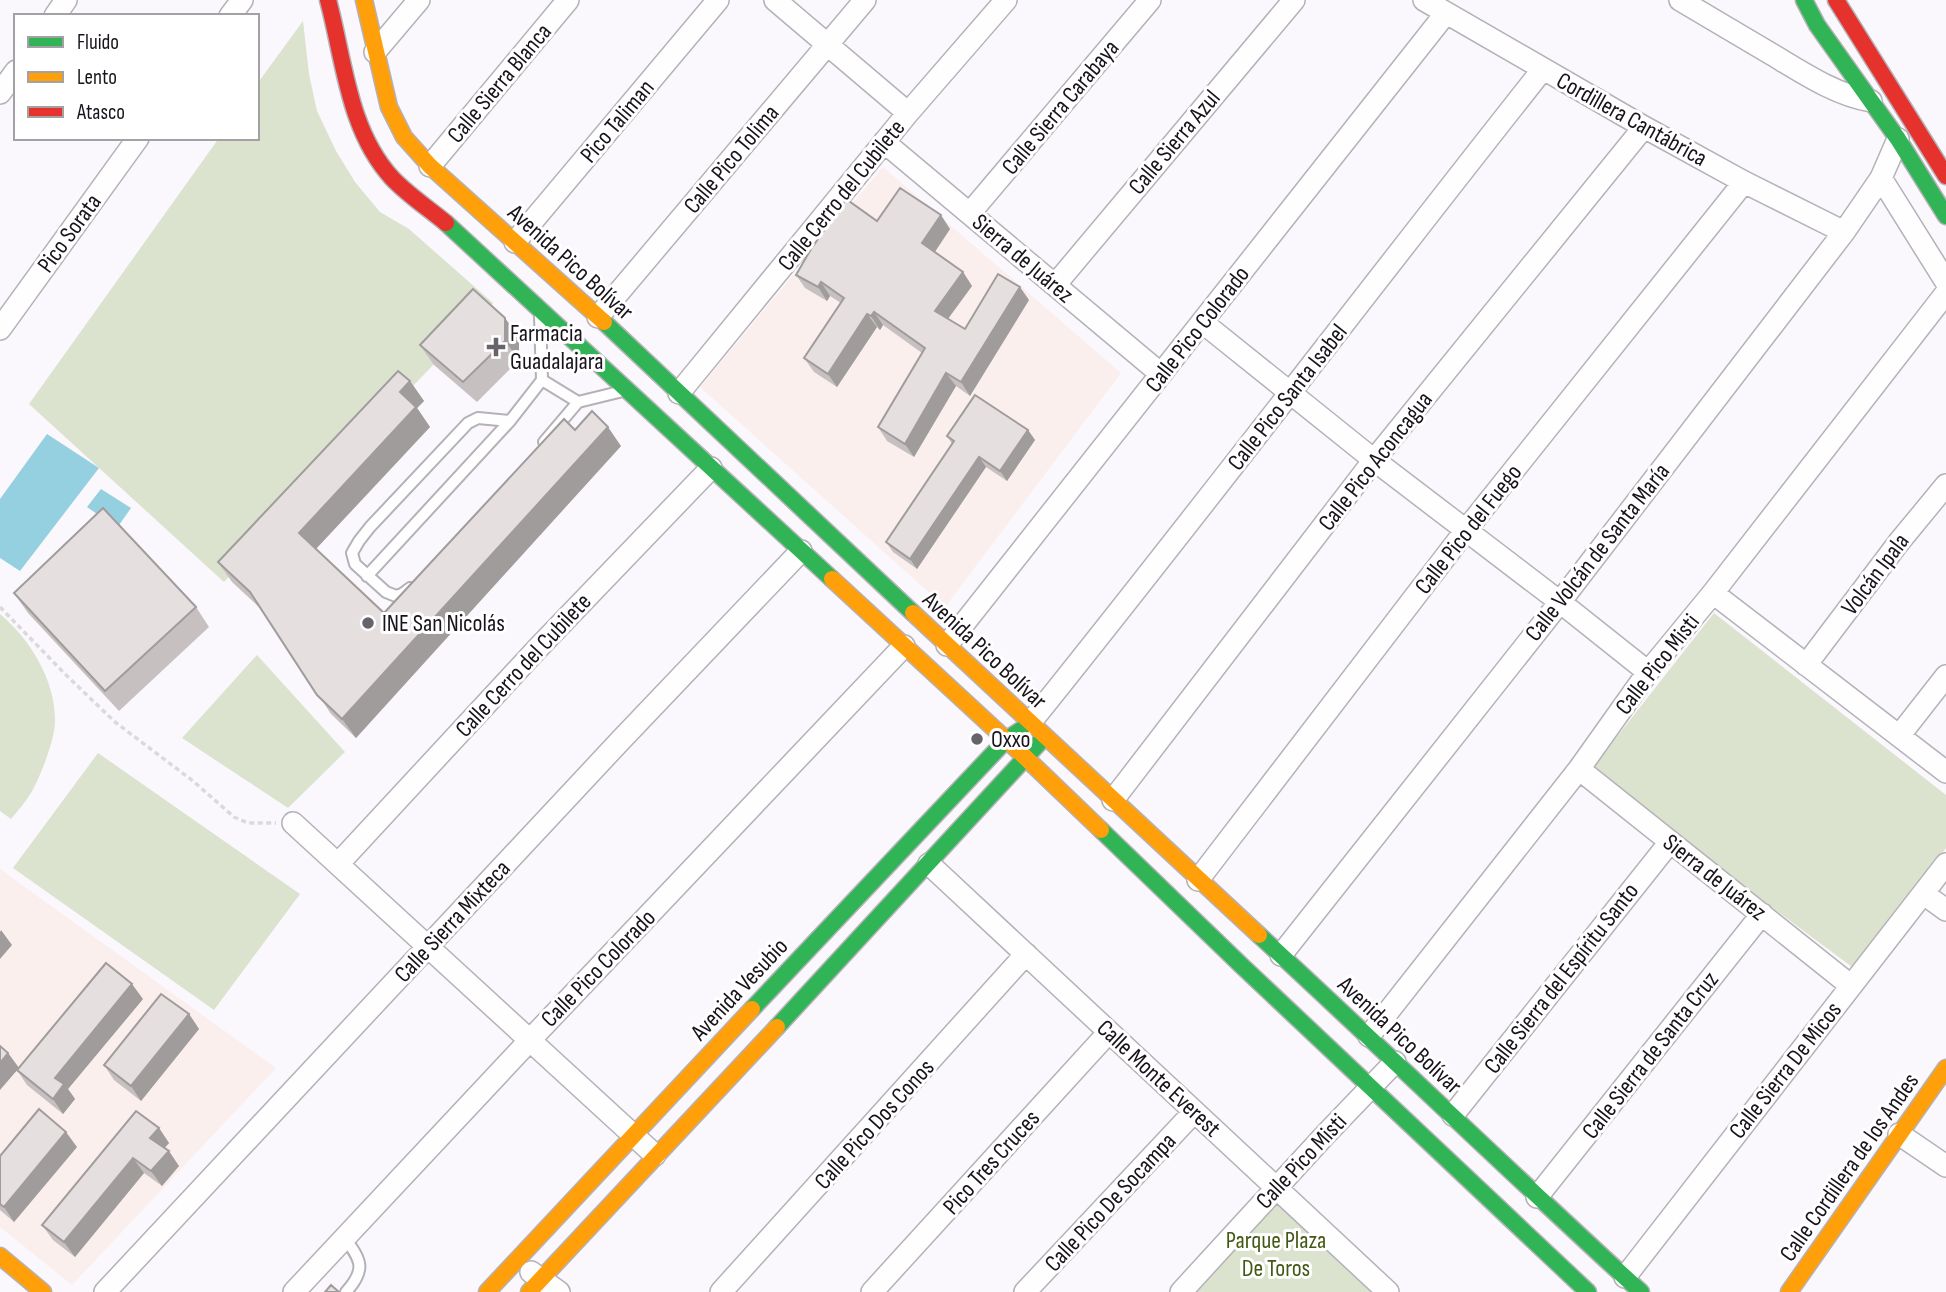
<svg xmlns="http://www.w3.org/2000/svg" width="1946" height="1292" viewBox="0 0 1946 1292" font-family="'Sofia Sans Condensed',sans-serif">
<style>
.education{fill:#fbefee}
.green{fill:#dbe3cf}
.water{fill:#95d0e0}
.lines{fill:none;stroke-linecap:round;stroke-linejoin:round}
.lane-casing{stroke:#b5b1b8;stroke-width:14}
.street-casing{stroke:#b5b1b8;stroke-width:24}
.fast-casing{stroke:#b5b1b8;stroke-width:19}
.slow-casing{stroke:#b5b1b8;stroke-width:19}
.jam-casing{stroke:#b5b1b8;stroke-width:19}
.path{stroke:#dbd9dc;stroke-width:3.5;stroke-dasharray:5 3.5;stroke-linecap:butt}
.lane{stroke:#fefeff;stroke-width:10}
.street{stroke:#fefeff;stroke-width:21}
.fast{stroke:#30b455;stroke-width:16}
.slow{stroke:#ff9f0a;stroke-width:16}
.jam{stroke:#e5322d;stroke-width:16}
.wall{fill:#c6c0c0}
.shaded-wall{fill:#a19c9c}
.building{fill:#e6dfdf;stroke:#a19c9c;stroke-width:2}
.poi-dot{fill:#67636a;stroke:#fff;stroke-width:2.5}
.labels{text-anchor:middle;stroke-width:6;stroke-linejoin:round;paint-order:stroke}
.street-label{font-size:24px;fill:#18131b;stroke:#fff}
.poi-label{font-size:24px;fill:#18131b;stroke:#fff;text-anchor:start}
.park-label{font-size:24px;fill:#445815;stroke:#fff}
</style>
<rect width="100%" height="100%" fill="#faf7fd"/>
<!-- education -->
<path class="education" d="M883 167 1121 373 945 607 700 387Z
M0 869 276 1068 72 1285 0 1227Z"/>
<!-- green -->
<path class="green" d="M303 21 309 74 317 111 336 151 355 182 380 212 409 229 493 303 224 582 29 404 219 138H257V84Z
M1714 613 1946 795V848L1852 967 1590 771Z
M0 614C30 639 56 681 55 722 55 739 40 778 31 793 25 802 18 811 11 819L0 811Z
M257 655 345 752 288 808 182 738Z
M98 753 300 894 214 1010 13 868Z
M1274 1197 1374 1292H1183Z"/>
<!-- water -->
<path class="water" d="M47 434 99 468 20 571 0 558V499Z
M101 489 131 508 117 528 87 507Z"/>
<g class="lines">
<!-- lane casing -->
<g class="lane-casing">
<path id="lane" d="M542 380 578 402
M544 442 578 402 623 391
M367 576 510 421 542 380 540 316
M410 588 402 594 396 596 386 592 355 564 352 553 359 541 370 527 468 423 478 418 510 421
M344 1237C361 1260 367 1269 346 1292"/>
</g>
<!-- street casing -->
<g class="street-casing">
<path id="street" d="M775 0 908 113
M1424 0 1644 127 1744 182 1844 232
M1680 0C1711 18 1742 37 1773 55 1803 73 1836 95 1871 101
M55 16 66 0
M230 16 242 0
M375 52 419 0
M0 93 16 71
M884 142 1161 374
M430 166 568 0
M1881 178 1946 282
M970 213 1150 0
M515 242 718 0
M1055 285 1294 0
M598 317 865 0
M1202 322 1374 460 1560 602 1648 672
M0 329 138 138
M679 393 908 113 1006 0
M1713 593 1946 772
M947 645 1446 13
M1806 665 1899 542 1946 485
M1030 723C1204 507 1371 286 1543 69
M1899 736 1946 676
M1579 769 1850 985
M1113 800 1374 460 1644 127
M293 823 655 1155
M338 864 538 648 711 468
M929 864 1388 1292
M1198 880 1466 530 1744 182
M1924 894 1946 910
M1281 955 1560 602 1844 232 1881 178 1898 139
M1369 1036 1579 769 1648 672 1713 593 1946 293
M1453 1115 1670 842
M1899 1134 1946 1166
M1537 1197 1762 914
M531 1272 559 1292
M1625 1277 1946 864
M105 1292 620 741 801 551
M294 1292 530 1040 904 646
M721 1292 1026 954
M872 1292 1109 1032
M1025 1292 1194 1112
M1181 1292 1325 1135 1395 1062"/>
</g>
<!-- fast casing -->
<g class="fast-casing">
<path id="fast" d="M1804 0 1817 25 1898 139 1946 216
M446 223 832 579
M604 322 913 613
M1101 830 1242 966 1588 1292
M1259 935C1387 1053 1512 1174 1641 1292
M752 1009 1006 740 1021 730
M777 1027 1039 743"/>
</g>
<!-- slow casing -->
<g class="slow-casing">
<path id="slow" d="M364 0 389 107 404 137 430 166 604 322
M832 579 1026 758 1101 830
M913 613 1259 935
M0 1256 43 1292
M487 1292 752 1009
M529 1292 777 1027
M1789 1292 1946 1068"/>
</g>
<!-- jam casing -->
<g class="jam-casing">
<path id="jam" d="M328 0C344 59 348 130 392 178 408 195 428 208 446 223
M1836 0 1946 176"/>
</g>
<!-- path -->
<path class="path" d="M0 607 65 674 115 722 193 781 234 817 248 823H276"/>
<!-- lane -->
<use href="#lane" class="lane"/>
<!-- street -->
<use href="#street" class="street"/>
<!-- fast -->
<use href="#fast" class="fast"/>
<!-- slow -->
<use href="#slow" class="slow"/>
<!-- jam -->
<use href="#jam" class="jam"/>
</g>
<!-- wall -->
<path class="wall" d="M877 221 950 229 935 252 963 272 972 286 948 319 965 329 1029 300 970 396 956 386 914 457 887 441 878 427 922 353 883 325 880 330 877 327 837 387 814 372 804 358 841 303 830 296 827 301 805 288 796 275Z
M505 318 519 338V360L477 402 434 365 420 345Z
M410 381 424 401 417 408 430 427 316 549 384 613 575 430 621 446 356 738 331 714 261 609 232 582 218 562Z
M1028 430 1035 440 1007 481 986 467 917 569 893 552 886 542 952 444 947 436Z
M14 593 196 607 209 627 119 711 28 613Z
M143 999 68 1089 75 1099 63 1114 27 1085 17 1070 8 1053 19 1068Z
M189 1014 199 1029 141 1101 114 1080 104 1065Z
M159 1128 169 1143 164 1148 179 1166 162 1186 144 1173 75 1257 53 1240 42 1225Z
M77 1147 14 1222 0 1210V1156Z"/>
<!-- shaded-wall -->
<path class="shaded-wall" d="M941 215 950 229 932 256 922 243Z
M963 272 972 286 944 324 935 311Z
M821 282 830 296 827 301 818 287Z
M1020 287 1029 300 970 396 961 382Z
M874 312 883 325 880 330 871 316Z
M867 314 877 327 837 387 828 374Z
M505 318 519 338V360L505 341Z
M946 373 956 386 914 457 905 444Z
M410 381 424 401 417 408 430 427 312 553 299 533 400 392Z
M608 427 621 446 356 738 342 719Z
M1028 430 1035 440 1007 481 1000 471Z
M979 457 986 467 917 569 910 559Z
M1 930 12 945 0 959V932Z
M132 984 143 999 68 1089 75 1099 63 1114 53 1099 55 1078Z
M189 1014 199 1029 141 1101 131 1086Z
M8 1053 19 1068 0 1090V1063Z
M159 1128 169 1143 160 1153 150 1138Z
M66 1132 77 1147 14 1222 4 1207Z
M169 1151 179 1166 162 1186 151 1171Z
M133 1158 144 1173 75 1257 64 1242Z"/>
<!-- building -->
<path class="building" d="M900 188 941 215 922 243 963 272 935 311 965 329 998 274 1020 287 961 382 946 373 905 444 878 427 925 348 874 312 871 316 867 314 828 374 804 358 844 298 821 282 818 287 796 275 811 249 846 199 877 221Z
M473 289 505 318V341L463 382 420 345Z
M398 371 410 381 400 392 416 407 299 533 384 613 564 419 575 430 592 411 608 427 342 719 317 695 250 592 218 562Z
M975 395 1028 430 1000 471 979 457 910 559 886 542 954 441 947 436Z
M103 508 196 607 105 691 14 593Z
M106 963 132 984 55 1078 64 1084 53 1099 17 1070Z
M161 994 189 1014 131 1086 104 1065Z
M0 1046 8 1053 0 1063Z
M39 1109 66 1132 4 1207 0 1204V1156Z
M136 1111 159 1128 150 1138 169 1151 151 1171 133 1158 64 1242 42 1225Z
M331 1285 339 1292H325Z"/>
<!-- markers -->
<g class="poi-dot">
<path d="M492.5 336.5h7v7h7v7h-7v7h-7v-7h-7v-7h7z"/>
<circle cx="368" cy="623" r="7"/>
<circle cx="977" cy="739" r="7"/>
</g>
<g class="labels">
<!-- street labels -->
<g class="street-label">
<text transform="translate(499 83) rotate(-50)" y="8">Calle Sierra Blanca</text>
<text transform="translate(1060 107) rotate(-50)" y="8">Calle Sierra Carabaya</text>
<text transform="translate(1632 119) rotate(29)" y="8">Cordillera Cantábrica</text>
<text transform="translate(617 121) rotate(-50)" y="8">Pico Taliman</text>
<text transform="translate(1174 142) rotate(-50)" y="8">Calle Sierra Azul</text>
<text transform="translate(731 159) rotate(-50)" y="8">Calle Pico Tolima</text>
<text transform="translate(841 195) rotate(-51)" y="8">Calle Cerro del Cubilete</text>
<text transform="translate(69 233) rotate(-54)" y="8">Pico Sorata</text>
<text transform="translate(1023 258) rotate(40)" y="8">Sierra de Juárez</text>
<text transform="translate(571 262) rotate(42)" y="8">Avenida Pico Bolívar</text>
<text transform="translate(1197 329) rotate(-52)" y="8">Calle Pico Colorado</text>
<text transform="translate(1287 397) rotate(-52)" y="8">Calle Pico Santa Isabel</text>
<text transform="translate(1375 461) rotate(-52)" y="8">Calle Pico Aconcagua</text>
<text transform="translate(1468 529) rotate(-52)" y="8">Calle Pico del Fuego</text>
<text transform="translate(1597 552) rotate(-52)" y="8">Calle Volcán de Santa María</text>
<text transform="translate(1875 574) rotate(-53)" y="8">Volcán Ipala</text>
<text transform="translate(985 650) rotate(43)" y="8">Avenida Pico Bolívar</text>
<text transform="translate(1657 664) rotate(-52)" y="8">Calle Pico Misti</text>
<text transform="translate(523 665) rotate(-47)" y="8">Calle Cerro del Cubilete</text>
<text transform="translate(1715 877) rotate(38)" y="8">Sierra de Juárez</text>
<text transform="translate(452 921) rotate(-47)" y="8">Calle Sierra Mixteca</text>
<text transform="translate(598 968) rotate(-46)" y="8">Calle Pico Colorado</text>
<text transform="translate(1561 978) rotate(-52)" y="8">Calle Sierra del Espíritu Santo</text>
<text transform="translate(739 989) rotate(-47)" y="8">Avenida Vesubio</text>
<text transform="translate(1400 1035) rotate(43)" y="8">Avenida Pico Bolívar</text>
<text transform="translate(1650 1055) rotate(-52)" y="8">Calle Sierra de Santa Cruz</text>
<text transform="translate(1785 1070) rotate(-52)" y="8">Calle Sierra De Micos</text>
<text transform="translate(1159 1078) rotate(43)" y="8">Calle Monte Everest</text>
<text transform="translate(874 1124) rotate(-48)" y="8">Calle Pico Dos Conos</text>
<text transform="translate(1301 1161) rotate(-47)" y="8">Calle Pico Misti</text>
<text transform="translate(991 1162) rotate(-48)" y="8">Pico Tres Cruces</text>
<text transform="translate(1849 1167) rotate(-55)" y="8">Calle Cordillera de los Andes</text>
<text transform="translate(1110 1202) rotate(-47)" y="8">Calle Pico De Socampa</text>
</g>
<!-- poi labels -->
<g class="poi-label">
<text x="510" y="341">Farmacia<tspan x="510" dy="28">Guadalajara</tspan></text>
<text x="382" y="631">INE San Nicolás</text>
<text x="991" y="747">Oxxo</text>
</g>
<!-- park labels -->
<g class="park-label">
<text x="1276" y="1248">Parque Plaza<tspan x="1276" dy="28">De Toros</tspan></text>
</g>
</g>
<!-- legend -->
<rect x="14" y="14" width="245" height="126" fill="#ffffff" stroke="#a3a1a4" stroke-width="2"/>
<rect x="28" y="37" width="35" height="10" fill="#30b455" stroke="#a3a1a4" stroke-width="2"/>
<text x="77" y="49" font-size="21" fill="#18131b">Fluido</text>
<rect x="28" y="72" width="35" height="10" fill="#ff9f0a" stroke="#a3a1a4" stroke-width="2"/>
<text x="77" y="84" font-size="21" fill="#18131b">Lento</text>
<rect x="28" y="107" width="35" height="10" fill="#e5322d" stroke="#a3a1a4" stroke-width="2"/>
<text x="77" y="119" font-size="21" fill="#18131b">Atasco</text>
</svg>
